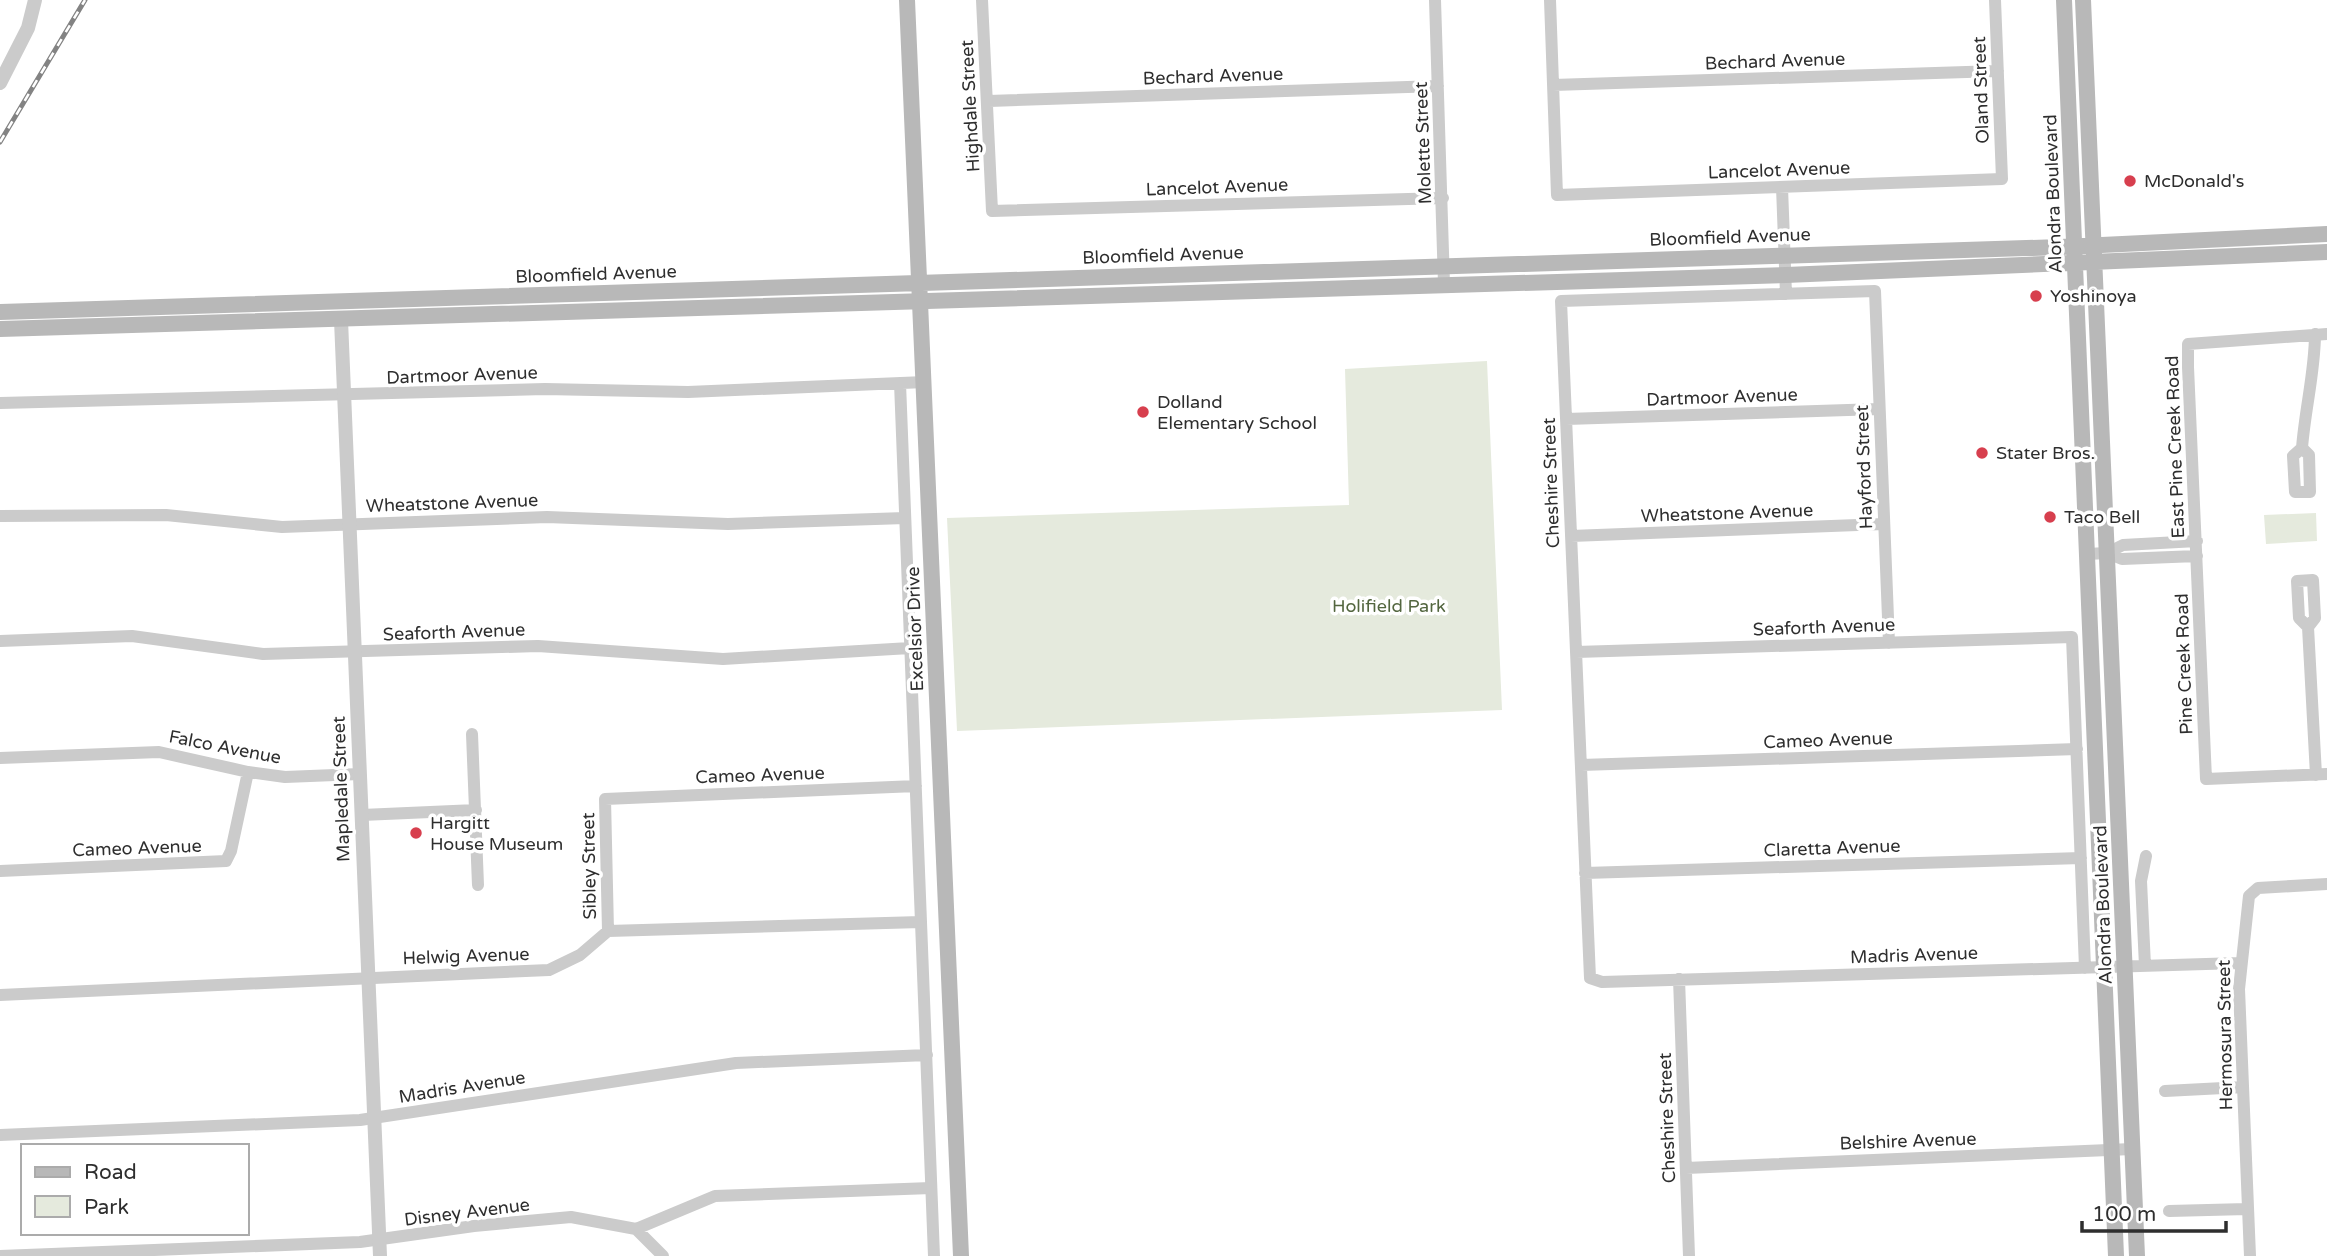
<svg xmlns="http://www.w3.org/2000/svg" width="2327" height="1256" viewBox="0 0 2327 1256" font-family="'Varela Round',sans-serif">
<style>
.green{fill:#e5eadd}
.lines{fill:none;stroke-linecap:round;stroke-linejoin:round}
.minor{stroke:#cbcbcb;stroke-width:12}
.tertiary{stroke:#cbcbcb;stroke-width:14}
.secondary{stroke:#b8b8b8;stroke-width:16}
.rail-casing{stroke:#838383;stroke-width:5}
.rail{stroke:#fff;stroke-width:2.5;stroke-dasharray:8;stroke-linecap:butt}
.poi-dot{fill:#d73f4e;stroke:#fff;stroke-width:2.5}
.labels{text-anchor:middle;stroke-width:7;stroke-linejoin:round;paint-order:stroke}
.street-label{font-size:18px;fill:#2e2e2e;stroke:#fff}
.poi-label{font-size:18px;fill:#2e2e2e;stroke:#fff;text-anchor:start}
.park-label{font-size:18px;fill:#53663f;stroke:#fff}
</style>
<rect width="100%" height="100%" fill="#fff"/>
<!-- green -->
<path class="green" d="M1487 361 1502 710 957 731 947 518 1349 505 1345 369Z
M2316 513 2317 541 2266 544 2264 515Z"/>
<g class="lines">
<!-- minor -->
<path class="minor" d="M982 0 992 211 1443 198
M1435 0 1444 284
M1550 0 1557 195 2002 179 1995 0
M1553 85 1998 71
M989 101 1438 86
M1782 187 1786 294
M2327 334 2188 344V367L2206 779 2327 774
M900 383 934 1256
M0 403 545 389 688 392 925 382
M1566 419 1879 409
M2302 448 2309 455 2310 492H2295L2293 456 2302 448C2305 409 2315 371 2315 334
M0 516 166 515 282 527 547 517 728 524 905 518
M1571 536 1884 524
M2107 553 2123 545 2197 541
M2087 554 2107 553 2122 559 2197 556
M2308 627 2299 618 2297 581 2313 580 2315 618 2308 627 2316 775
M0 641 132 636 263 654 538 646 723 659 910 648
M1889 643 1875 291 1561 301 1590 978 1602 982 2239 963
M1576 652 2072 637 2085 968
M472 734 478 885
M0 758 159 752 248 772 285 777 360 774
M1581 765 2077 749
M362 815 476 810
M0 871 226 861 231 851 248 772
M1585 873 2081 858
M608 931 605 799 916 786
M2145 966 2141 881 2146 856
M1679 979 1689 1256
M0 995 549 970 580 955 608 931 921 922
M2165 1091 2243 1087
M0 1135 360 1120 736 1063 927 1055
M1686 1168 2132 1149
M2169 1211 2247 1209
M636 1229 663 1256
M0 1256 360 1242 474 1226 571 1217 636 1229 715 1196 931 1188
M2250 1256 2239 989 2249 896 2258 888 2327 884"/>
<!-- tertiary -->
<path class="tertiary" d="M0 83 28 28 35 0
M341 320 380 1256"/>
<!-- secondary -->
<path class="secondary" d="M907 0 961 1256
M2064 0 2116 1256
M2083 0 2137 1256
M0 312 2060 247 2327 234
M0 329 1786 275 2327 252"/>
<!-- rail casing -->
<g class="rail-casing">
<path id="rail" d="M0 142 85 0"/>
</g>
<!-- rail -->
<use href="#rail" class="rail"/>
</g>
<!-- markers -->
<g class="poi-dot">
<circle cx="2130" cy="181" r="7"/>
<circle cx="2036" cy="296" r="7"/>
<circle cx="1143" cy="412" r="7"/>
<circle cx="1982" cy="453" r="7"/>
<circle cx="2050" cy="517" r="7"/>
<circle cx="416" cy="833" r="7"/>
</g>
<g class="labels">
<!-- street labels -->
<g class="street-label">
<text transform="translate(1775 61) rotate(-2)" y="6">Bechard Avenue</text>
<text transform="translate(1213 76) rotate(-2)" y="6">Bechard Avenue</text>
<text transform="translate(1981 90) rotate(-92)" y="6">Oland Street</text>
<text transform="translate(970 106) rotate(-93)" y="6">Highdale Street</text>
<text transform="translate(1423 143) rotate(-92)" y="6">Molette Street</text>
<text transform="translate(1779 170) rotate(-2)" y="6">Lancelot Avenue</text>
<text transform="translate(1217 187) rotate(-2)" y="6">Lancelot Avenue</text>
<text transform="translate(2053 194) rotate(-92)" y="6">Alondra Boulevard</text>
<text transform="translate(1730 237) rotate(-2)" y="6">Bloomfield Avenue</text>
<text transform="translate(1163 255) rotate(-2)" y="6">Bloomfield Avenue</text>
<text transform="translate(596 274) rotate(-2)" y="6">Bloomfield Avenue</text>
<text transform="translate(462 375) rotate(-2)" y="6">Dartmoor Avenue</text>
<text transform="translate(1722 397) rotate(-2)" y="6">Dartmoor Avenue</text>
<text transform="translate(2175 447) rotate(-92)" y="6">East Pine Creek Road</text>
<text transform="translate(1864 467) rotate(-92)" y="6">Hayford Street</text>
<text transform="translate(1551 483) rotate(-92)" y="6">Cheshire Street</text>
<text transform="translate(452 503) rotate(-2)" y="6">Wheatstone Avenue</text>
<text transform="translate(1727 513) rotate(-2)" y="6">Wheatstone Avenue</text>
<text transform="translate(1824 627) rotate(-2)" y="6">Seaforth Avenue</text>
<text transform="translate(915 629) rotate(-92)" y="6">Excelsior Drive</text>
<text transform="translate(454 632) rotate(-2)" y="6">Seaforth Avenue</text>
<text transform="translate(2184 664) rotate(-92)" y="6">Pine Creek Road</text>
<text transform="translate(1828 740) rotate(-2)" y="6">Cameo Avenue</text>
<text transform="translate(225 747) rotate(11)" y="6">Falco Avenue</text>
<text transform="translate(760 775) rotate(-2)" y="6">Cameo Avenue</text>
<text transform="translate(341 789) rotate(-92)" y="6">Mapledale Street</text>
<text transform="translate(137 848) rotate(-2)" y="6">Cameo Avenue</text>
<text transform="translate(1832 848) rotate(-2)" y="6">Claretta Avenue</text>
<text transform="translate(589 866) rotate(-91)" y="6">Sibley Street</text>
<text transform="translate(2103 905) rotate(-92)" y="6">Alondra Boulevard</text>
<text transform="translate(1914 955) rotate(-2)" y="6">Madris Avenue</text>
<text transform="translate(466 956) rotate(-2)" y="6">Helwig Avenue</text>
<text transform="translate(2225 1035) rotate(-91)" y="6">Hermosura Street</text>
<text transform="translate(462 1087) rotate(-9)" y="6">Madris Avenue</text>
<text transform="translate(1667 1118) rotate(-92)" y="6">Cheshire Street</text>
<text transform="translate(1908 1141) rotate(-2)" y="6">Belshire Avenue</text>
<text transform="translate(467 1212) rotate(-7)" y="6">Disney Avenue</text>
</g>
<!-- poi labels -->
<g class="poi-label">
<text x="2144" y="187">McDonald's</text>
<text x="2050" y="302">Yoshinoya</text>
<text x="1157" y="408">Dolland<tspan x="1157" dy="21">Elementary School</tspan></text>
<text x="1996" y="459">Stater Bros.</text>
<text x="2064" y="523">Taco Bell</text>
<text x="430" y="829">Hargitt<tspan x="430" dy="21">House Museum</tspan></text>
</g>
<!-- park labels -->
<g class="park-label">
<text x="1389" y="612">Holifield Park</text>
</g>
</g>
<!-- legend -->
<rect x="21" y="1144" width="228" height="91" fill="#ffffff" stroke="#ababab" stroke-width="2"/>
<rect x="35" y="1167" width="35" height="10" fill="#b8b8b8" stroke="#ababab" stroke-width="2"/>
<text x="84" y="1179" font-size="21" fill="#2e2e2e">Road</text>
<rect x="35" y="1196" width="35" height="21" fill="#e5eadd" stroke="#ababab" stroke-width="2"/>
<text x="84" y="1214" font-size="21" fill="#2e2e2e">Park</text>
<!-- scale -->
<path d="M2082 1221v10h144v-10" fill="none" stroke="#2e2e2e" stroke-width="3.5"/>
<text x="2092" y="1221" font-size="21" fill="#2e2e2e" stroke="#ffffff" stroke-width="5" paint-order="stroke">100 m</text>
</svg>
